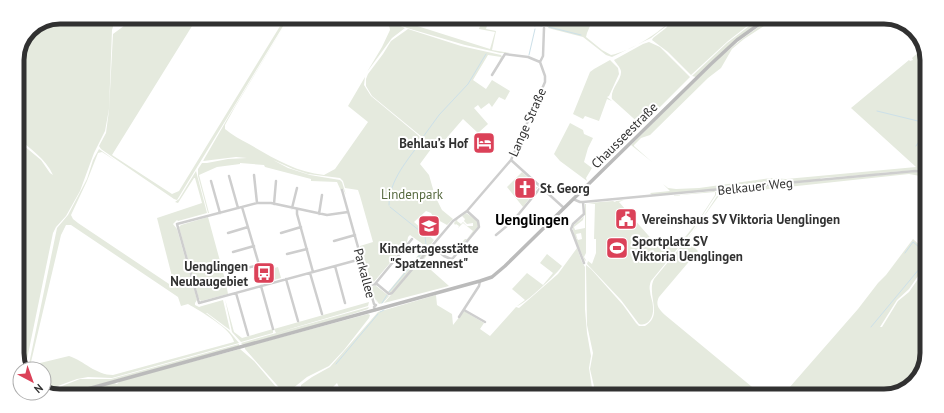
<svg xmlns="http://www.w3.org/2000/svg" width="944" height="413" viewBox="0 0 944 413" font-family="'PT Sans',sans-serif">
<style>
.green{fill:#e5eade;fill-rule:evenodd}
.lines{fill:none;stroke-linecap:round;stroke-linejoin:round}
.stream{stroke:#cce0e9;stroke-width:1}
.street{stroke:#cecece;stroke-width:2.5}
.secondary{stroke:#bbb;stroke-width:3.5}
.labels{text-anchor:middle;stroke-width:4;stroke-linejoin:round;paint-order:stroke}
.street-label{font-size:13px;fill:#313131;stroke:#fff}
.poi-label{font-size:13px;font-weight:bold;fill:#313131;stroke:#fff;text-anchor:start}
.park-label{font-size:13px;fill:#586b41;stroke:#fff}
.quarter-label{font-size:15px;font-weight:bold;fill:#000;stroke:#fff}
.rim{fill:none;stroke:#313131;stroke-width:5}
</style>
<rect width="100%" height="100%" fill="#fff"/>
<!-- green -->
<path class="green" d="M61 17H116L112 30 109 109 105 131 94 153 80 191 66 216 56 227 53 233 25 369H22L17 356V140L41 160 50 173 53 175C46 159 30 149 17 137V58L30 30Z
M136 17 197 18 112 155 172 194 179 191 285 18H288L177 200 174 199 111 156 101 149 99 146 106 133 109 110 113 34Z
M289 18 235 107 225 125V129C232 135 241 140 249 144 273 158 296 172 324 175L335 169 368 122 348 106 365 77 364 85 371 96 418 135 431 149 420 164 429 175 435 196 442 210 453 219 447 225 438 220 436 222 431 213 426 211 414 222 434 240 429 247 424 245 410 235 408 237 407 243 373 283H371L360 246 373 242 360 196 358 190 345 188 343 181 340 178 308 174 293 169 273 160 288 168 310 175 340 180 342 182 346 195 343 189H341V191L337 182 311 181V179L265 167 264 165 240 163V164L217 167 199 175 209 213H208L198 176V169L202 163H207L228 159 247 158 236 157 203 161 229 116Z
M377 18H381L405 28 392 38 367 72 382 47 390 30C390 23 382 21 377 18Z
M384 18H392L490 49 495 32 479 29 482 19H489L486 29 496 31 492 50 510 53H500L465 45 407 28Z
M546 19H593L587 33 586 37 602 50 611 55C630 51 652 37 666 25L660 19H671L665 27 651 38 612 57 606 55 583 37 548 28 549 26 547 27 546 24Z
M673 19 755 20 728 41 691 75 668 52 652 40 653 38 666 28Z
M757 20H763L730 45 696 77 692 76 727 43Z
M768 20H773L744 39 732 49 721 68 708 78 650 135 641 138 634 145V146L652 162 646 169 652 162 631 145 719 58 742 39Z
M408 29 461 46 501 55 502 57 499 61 501 57 488 55 473 80 486 89 492 80 510 91 505 100 499 97 492 107 489 103 481 109 478 105 474 108 488 124 478 133 463 119 444 141 440 138 432 148 422 137 372 96 366 86V79L368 74 383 54 391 41Z
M649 42 660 47 690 77 645 122 642 126 612 99C610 89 622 80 621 71 620 67 616 63 614 60L643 44Z
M923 48 927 57 926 171 916 170 879 173 877 174 821 178 819 180 760 184 759 185 652 195 650 193 670 191 663 184 668 188 676 189 699 188 771 178 786 179 916 167 851 108 909 60 910 61 913 60 912 58Z
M610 60 618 68 619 74 609 96 607 97 612 101 607 99 599 121 585 116 583 119 573 114 590 72 594 69Z
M570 123 583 130 584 134 593 138 588 148 584 162 592 168 586 178 587 181 560 161 554 154Z
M99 149 116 161 102 152 98 153 87 181 71 215 73 219 78 223 175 288 157 218 202 203 195 178H194L178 203 175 202 179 199 196 171 207 213 178 221 177 220 173 224 177 229 197 300 195 303V305L199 307 202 306 223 300 230 330 207 313H206L229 331 239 343 112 378 88 377 77 379 44 391V369H28L57 228 68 215 87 179 93 160ZM66 225H71L178 297 181 306 188 304C200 311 232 329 234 342L113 375C96 375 84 361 69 356L36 364H32L31 362 61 235Z
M522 172 535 184 536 187H538L523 207 507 187Z
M913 172 926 173V177L909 174 722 194 718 197 687 240 698 251 659 297C655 305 659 309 665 315L763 396 596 395 590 369 593 353 587 325 586 265 591 269 623 305 636 323 639 326H645C664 315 646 295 654 279L696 228 721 190Z
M714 191 716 192V195L692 231 651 281C650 284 649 287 650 291 650 296 653 301 653 307 654 316 649 327 639 324L621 300 587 264 588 261 592 264 596 253V239H594L595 204 588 203 613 201 615 202 616 201 624 200 619 202 662 251 672 242 677 247 698 221 715 195V192L669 196Z
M585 204H586V253L584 257 586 260 585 261 575 239 577 238 578 240 582 239 581 233 576 234 577 238H575C570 222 575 226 584 216L583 220 574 227 575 230 585 228Z
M466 213 478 221V227L460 247 456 244 459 245 465 239H467L473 231 463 223 458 228 459 226 456 224 455 225 454 223 458 218 457 221 461 224 463 222 467 226H473V223L467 224 464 221 465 219 462 216Z
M208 217 226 283 228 294 201 301 199 299 179 227 181 225Z
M913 239 925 250V266L909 289 897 300 880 327H882L898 301 909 292 925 269 924 369 908 389 884 396H782L858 309 878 283 886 275Z
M423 246 429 248 392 292H388L424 248Z
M577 248 582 262 585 267V309L587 333 591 356 589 368 592 388 595 395 342 394 337 383 326 394H301V385L312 377 330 367 378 312 436 295 437 305 452 314 453 325 464 311 484 323 480 329 490 336 516 307 519 308 558 274Z
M429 250 430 251 422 262 449 286 384 303Z
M547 254 562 266C558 273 524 305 517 306L525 300 512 289 527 273 543 285 553 273 540 263Z
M278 267 281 278 266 282 265 272 263 271Z
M375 285 389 296 383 303 379 304 375 298 378 304 375 299 371 288 372 289V287Z
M225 299 234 332 242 338 273 329V333L241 342 232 332Z
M369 302 368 306 276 333 274 329Z
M369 307 368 309 331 321 243 345 241 343Z
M368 314 370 315 369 318 344 350 329 366 307 377 287 393H284L245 349V347Z
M239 344V346L68 393H44L80 379H111Z
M240 349 254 361 282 394 124 393C114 385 108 387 97 393H95L98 390 86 393H78L114 383 117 384 120 381Z"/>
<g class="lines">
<!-- stream -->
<path class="stream" d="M536 25 542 26
M535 26 537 19
M549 27 581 35
M529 55 535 29
M877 111 926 123
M423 137 439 115 468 84 486 54
M916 146 926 131
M389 205C389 180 408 160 422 140
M390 207 425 235 426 245
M905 253 913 242 925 252
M389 292 426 248
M382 303 387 295
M380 312 384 310
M871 327 925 262
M336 364 378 314"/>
<!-- street -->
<path class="street" d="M540 62 543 56 544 28
M492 75 505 54 528 57 540 62
M511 160 564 208
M254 175 257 203
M229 176 238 208
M211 181 220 213
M342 190 374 304 376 305 374 307 375 310
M573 199 580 202H583L915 171 926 172
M583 202 584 214 573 224 571 229 584 263
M274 204 276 181
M242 207 265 285
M292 208 297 188
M297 209V214L313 272
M348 212 327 215 271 203H257L177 224 199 303 361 259
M319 214 322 195
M228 233 248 227
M281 233 301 227
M496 235 513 221 541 187
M334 241 355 235
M432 246 444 256 451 259 453 258 479 227 478 221 467 211
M233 252 254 246
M287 254 307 249
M335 266 345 303
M238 270 259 265
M310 273 322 314
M286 279 298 321
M375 284 412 239
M368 285 377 284 389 294 392 293 453 221 467 211 511 160 545 82V76L540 62
M261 286 273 329
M236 293 248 335
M464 310 485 322
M459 317 479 286 480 281"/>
<!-- secondary -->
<path class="secondary" d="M73 393 480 281 492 277 505 266 711 64 737 40 765 20"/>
</g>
<!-- icons -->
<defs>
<g id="hotel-square" transform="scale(1.15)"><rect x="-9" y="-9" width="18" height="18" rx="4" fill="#db4158" stroke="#fff"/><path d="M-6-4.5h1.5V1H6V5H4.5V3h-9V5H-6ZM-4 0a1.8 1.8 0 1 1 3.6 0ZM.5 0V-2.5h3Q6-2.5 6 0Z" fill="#fff"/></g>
<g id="church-square" transform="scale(1.15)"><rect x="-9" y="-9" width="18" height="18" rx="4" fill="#db4158" stroke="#fff"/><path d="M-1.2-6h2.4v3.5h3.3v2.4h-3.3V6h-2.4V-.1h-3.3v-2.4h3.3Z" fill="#fff"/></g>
<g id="civic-square" transform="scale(1.15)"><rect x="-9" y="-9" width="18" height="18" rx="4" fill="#db4158" stroke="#fff"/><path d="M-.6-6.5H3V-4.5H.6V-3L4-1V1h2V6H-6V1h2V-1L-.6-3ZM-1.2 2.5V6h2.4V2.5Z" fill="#fff"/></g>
<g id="school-square" transform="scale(1.15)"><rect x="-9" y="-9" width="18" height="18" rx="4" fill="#db4158" stroke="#fff"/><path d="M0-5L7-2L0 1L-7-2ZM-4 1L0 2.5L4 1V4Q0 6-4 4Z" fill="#fff"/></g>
<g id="stadium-square" transform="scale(1.15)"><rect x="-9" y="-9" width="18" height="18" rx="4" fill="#db4158" stroke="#fff"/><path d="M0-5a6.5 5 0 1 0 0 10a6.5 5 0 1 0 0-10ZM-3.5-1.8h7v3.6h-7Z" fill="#fff"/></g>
<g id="bus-square" transform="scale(1.15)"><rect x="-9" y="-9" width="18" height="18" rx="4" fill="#db4158" stroke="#fff"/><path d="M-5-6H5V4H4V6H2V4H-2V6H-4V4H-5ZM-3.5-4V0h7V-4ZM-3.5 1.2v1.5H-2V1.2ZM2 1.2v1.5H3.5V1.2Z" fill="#fff"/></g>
</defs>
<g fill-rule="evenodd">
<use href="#hotel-square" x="484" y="143"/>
<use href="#church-square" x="525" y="188"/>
<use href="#civic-square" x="626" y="219"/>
<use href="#school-square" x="429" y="226"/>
<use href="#stadium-square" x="617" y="248"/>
<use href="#bus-square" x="264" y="273"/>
</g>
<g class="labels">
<!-- street labels -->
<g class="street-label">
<text transform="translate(527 122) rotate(-66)" y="5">Lange Straße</text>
<text transform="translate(624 135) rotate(-45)" y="5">Chausseestraße</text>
<text transform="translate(755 186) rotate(-6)" y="5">Belkauer Weg</text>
<text transform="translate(365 273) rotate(75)" y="5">Parkallee</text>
</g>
<!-- poi labels -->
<g class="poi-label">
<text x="468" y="148" text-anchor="end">Behlau’s Hof</text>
<text x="540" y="193">St. Georg</text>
<text x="642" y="224">Vereinshaus SV Viktoria Uenglingen</text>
<text x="632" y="246">Sportplatz SV<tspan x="632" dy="15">Viktoria Uenglingen</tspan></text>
<text x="429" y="253" text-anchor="middle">Kindertagesstätte<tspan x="429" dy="15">"Spatzennest"</tspan></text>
<text x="248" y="271" text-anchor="end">Uenglingen<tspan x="248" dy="15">Neubaugebiet</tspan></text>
</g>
<!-- park labels -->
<g class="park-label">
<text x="412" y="199">Lindenpark</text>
</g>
<!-- quarter labels -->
<g class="quarter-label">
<text x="532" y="225">Uenglingen</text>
</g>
</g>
<!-- crop -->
<path d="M0 0H944V413H0ZM60 24H884A36 36 0 0 1 920 60V353A36 36 0 0 1 884 389H60A36 36 0 0 1 24 353V60A36 36 0 0 1 60 24Z" fill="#fff" fill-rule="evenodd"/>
<path class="rim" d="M60 24H884A36 36 0 0 1 920 60V353A36 36 0 0 1 884 389H60A36 36 0 0 1 24 353V60A36 36 0 0 1 60 24Z"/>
<!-- north arrow -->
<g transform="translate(32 381) rotate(139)"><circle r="19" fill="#ffffff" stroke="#adadad"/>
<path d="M0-3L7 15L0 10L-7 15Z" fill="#db4158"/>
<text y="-6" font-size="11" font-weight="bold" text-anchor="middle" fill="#313131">N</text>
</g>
</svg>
